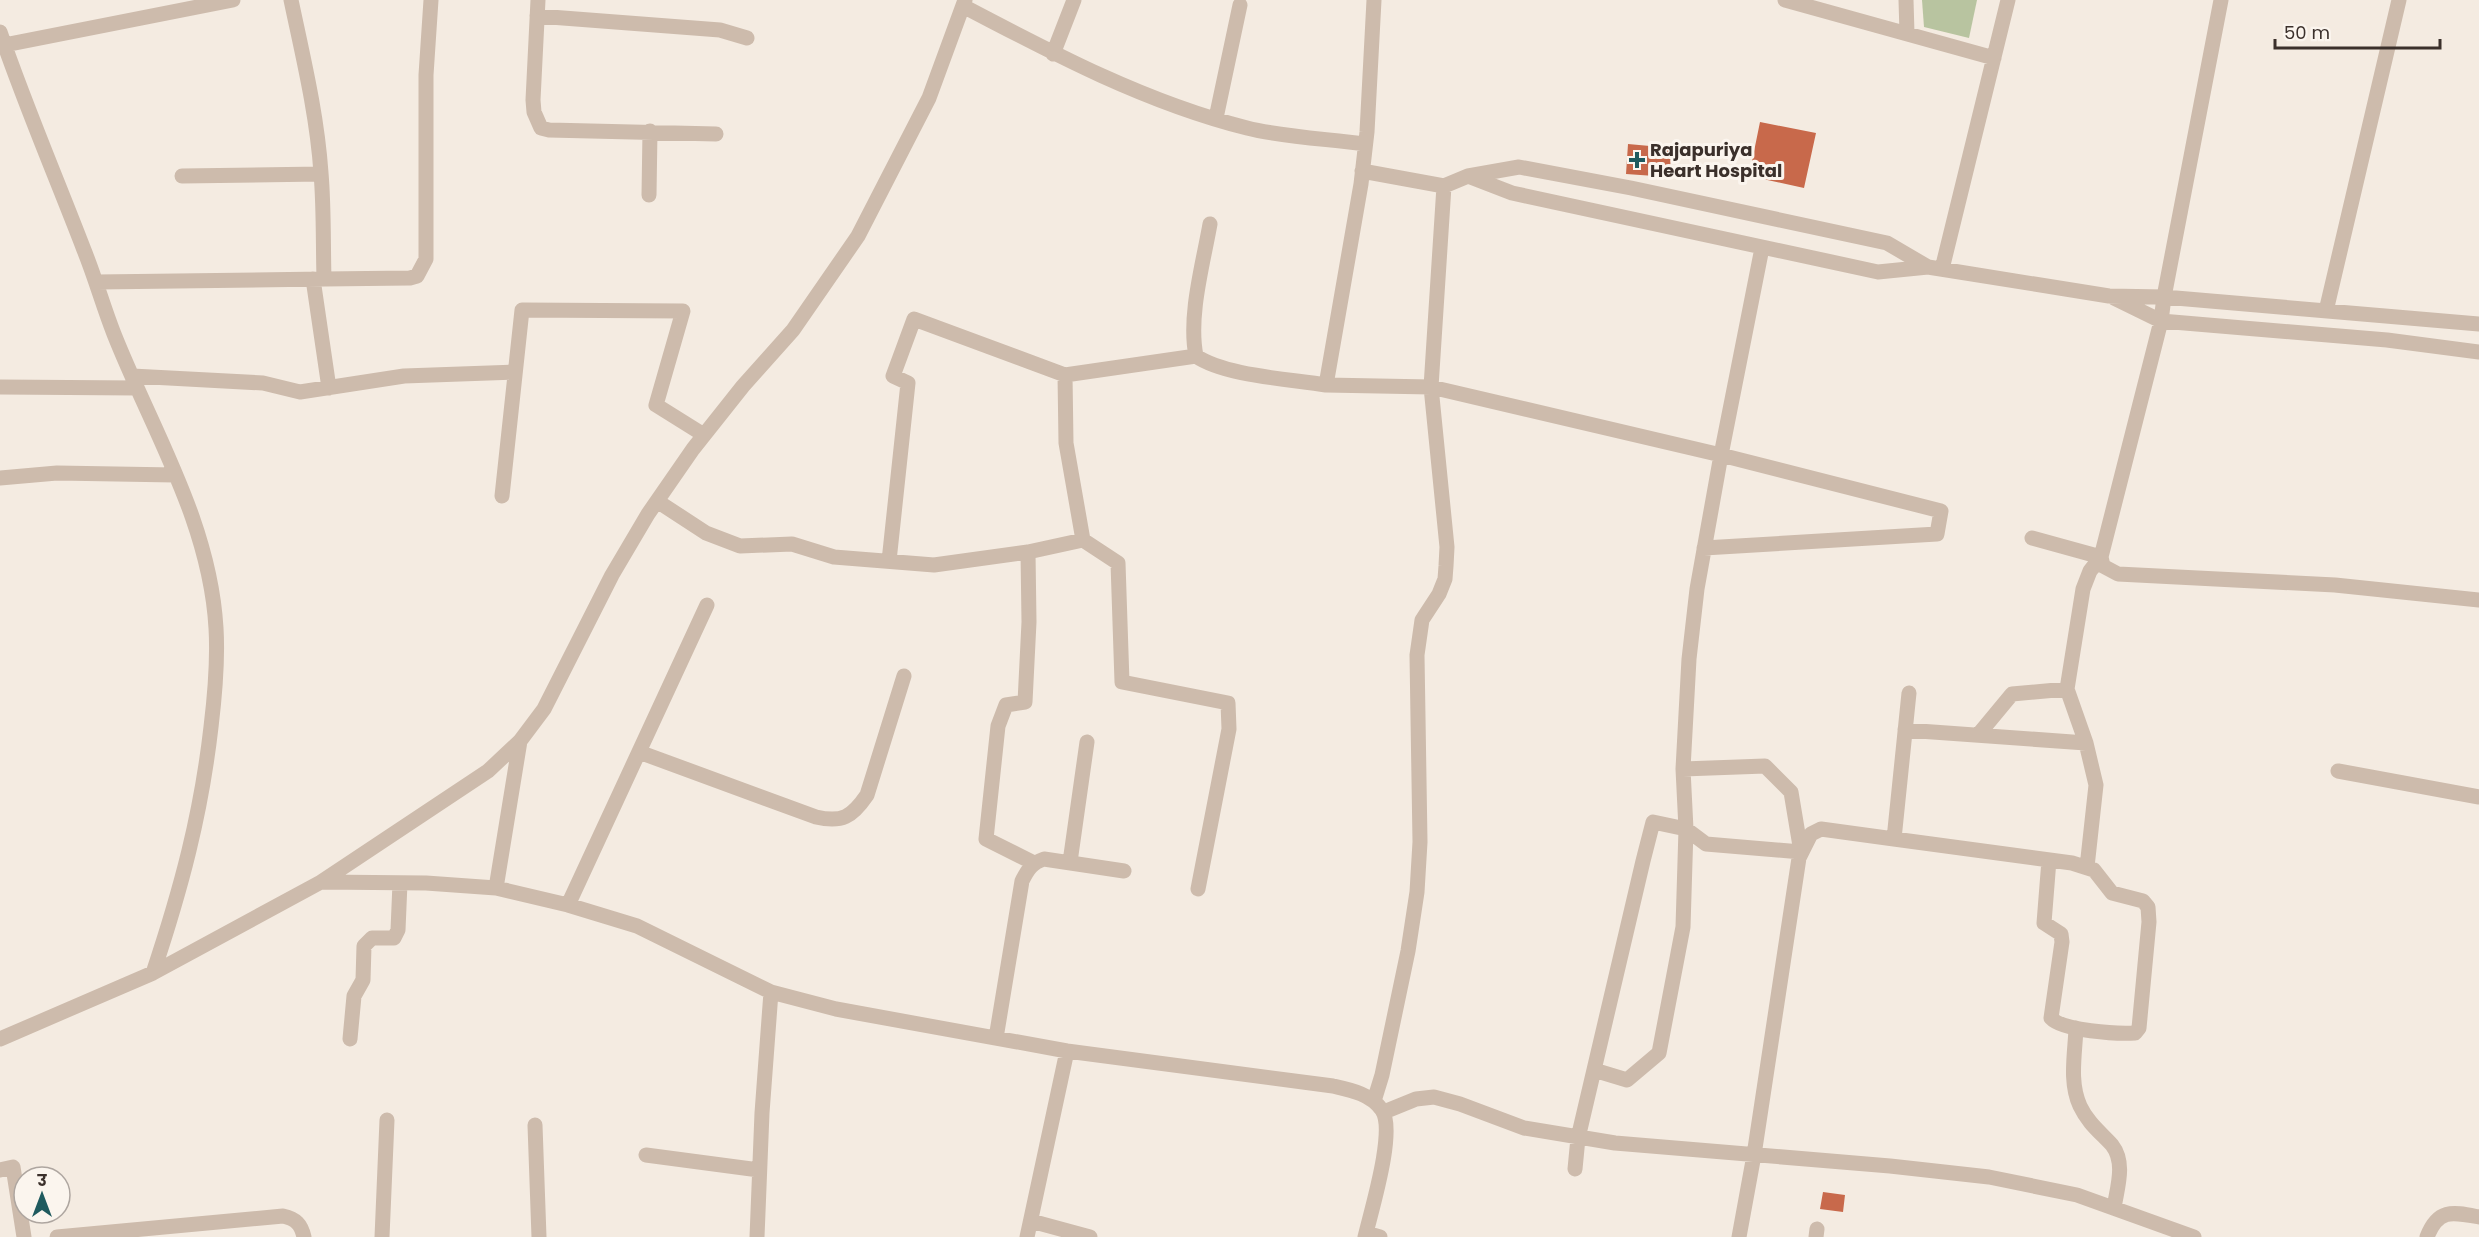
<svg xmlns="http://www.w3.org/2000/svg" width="2479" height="1237" viewBox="0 0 2479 1237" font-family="Poppins,'Noto Sans Devanagari',sans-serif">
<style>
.green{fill:#b8c4a0}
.building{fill:#c8694b}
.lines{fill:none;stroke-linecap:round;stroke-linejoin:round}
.minor{stroke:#cdbbac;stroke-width:15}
.poi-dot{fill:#1f5a5e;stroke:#fbf5ee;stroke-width:2}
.labels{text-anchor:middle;stroke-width:6;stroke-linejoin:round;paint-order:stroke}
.poi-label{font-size:18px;font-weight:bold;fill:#3b302b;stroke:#fbf5ee;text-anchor:start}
</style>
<rect width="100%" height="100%" fill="#f4ebe1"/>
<!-- green -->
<path class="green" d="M1922 0H1977L1969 38 1924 27Z"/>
<!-- building -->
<path class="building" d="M1760 122 1816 133 1804 188 1749 176Z
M1628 144 1672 148 1669 177 1626 174Z
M1823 1192 1845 1195 1843 1212 1820 1209Z"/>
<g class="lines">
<!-- minor -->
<path class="minor" d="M538 0 533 100 534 112 541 128 549 130 716 134
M1374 0 1367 132 1361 184 1326 385 1431 387 1721 455 1941 511 1937 534 1704 548
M1785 0 1994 58
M1906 0 1907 33
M963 6C1054 54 1147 103 1247 128 1282 137 1329 139 1365 144
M537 16 720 30 747 38
M0 32C25 105 56 177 84 250 95 277 103 306 114 334 152 430 210 522 216 628 218 661 215 694 211 727 201 815 181 889 153 973
M0 46 233 0
M1053 54 1074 0
M1216 118 1240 5
M1362 171 1444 186
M182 176 321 174
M1468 176 1512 193 1878 272 1928 267 2109 296 2164 297 2479 324
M649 195 650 131
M1210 224C1203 264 1188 316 1196 356 1225 376 1290 379 1326 385
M1942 269 2008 0
M313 279 329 388
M324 279 410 278 417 276 426 259V75L431 0
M97 282 324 279C323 244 324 208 321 173 317 114 303 57 291 0
M2114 298 2161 321 2387 340 2479 352
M2326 311 2399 0
M132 376 263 383 300 392 404 376 514 372
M0 387 137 388
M0 478 57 473 175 475
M502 496 522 310 683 311 656 405 704 435
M657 501 706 533 740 546 792 544 834 557 934 565 1028 552 1083 540 1066 443 1065 375 1196 356
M2032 538 2101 557
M1083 540 1118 563 1122 682 1228 703 1229 729 1198 889
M1028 552 1029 622 1025 702 1006 705 998 726 986 839 1034 863
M2101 557 2103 566 2118 574 2335 585 2479 600
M889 561 908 383 893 376 914 319 1065 375
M1905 730 2086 743
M1978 735 2012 694 2067 689
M639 752 816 817C842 823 852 817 867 795L904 676
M1683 769 1765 766 1791 792 1801 852 1706 844 1686 829 1683 769 1689 659 1697 589 1721 455 1762 248
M2338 771 2479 797
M1894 839 2072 863 2094 870 2112 893 2143 901 2148 907 2149 922 2139 1028 2135 1033C2117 1034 2063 1031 2051 1018L2062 942 2061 934 2044 923 2049 860
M1070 862 1087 742
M2087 867 2096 785 2086 743 2067 689 2083 589 2090 571 2101 557 2161 321 2164 297 2221 0
M321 882 488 771 520 741
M496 888 568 905 637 926 771 992 836 1009 1067 1051 1333 1086C1351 1090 1371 1094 1382 1110 1396 1131 1371 1211 1365 1237
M568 905 707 605
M2076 1028C2075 1054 2069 1082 2080 1106 2088 1123 2100 1132 2112 1145 2126 1163 2117 1188 2114 1208
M996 1038 1022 881C1028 869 1032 863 1044 859L1124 871
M0 1039 153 973 321 882 426 883 496 888 520 741 544 709 612 575 648 514 693 449 743 386 793 330 858 236 929 98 965 0
M350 1039 354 996 363 980 364 946 372 938H394L398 930 400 883
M1374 1101 1382 1075 1408 951 1417 892 1420 842 1417 655 1422 620 1439 594 1445 579 1446 566 1447 547 1431 387 1444 186 1468 176 1519 167 1631 188 1887 243 1928 267
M1384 1112 1416 1099 1434 1097 1460 1104 1524 1128 1615 1143 1890 1166 1989 1177 2077 1195 2194 1237
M535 1125 539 1237
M646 1155 759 1170
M1575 1169 1578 1138 1643 861 1653 822 1686 829 1683 927 1659 1053 1627 1080 1594 1070
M0 1170 13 1167 24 1237
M1031 1221 1090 1237
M1366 1233 1380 1237
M57 1237 283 1216C296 1219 301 1224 304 1237
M382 1237 387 1120
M757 1237 762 1113 771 992
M1027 1237 1067 1051
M1739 1237 1754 1155 1799 858 1811 834 1821 829 1894 839 1909 693
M1816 1237 1817 1229
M2427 1237C2438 1208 2453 1212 2479 1217"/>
</g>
<!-- markers -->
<path class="poi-dot" d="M1634 151h6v6h6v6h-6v6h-6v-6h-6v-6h6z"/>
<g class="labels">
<!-- poi labels -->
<g class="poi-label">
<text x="1650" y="156">Rajapuriya<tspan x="1650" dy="21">Heart Hospital</tspan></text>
</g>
</g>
<!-- north arrow -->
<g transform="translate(42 1195)"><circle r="28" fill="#fbf5ee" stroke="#aea6a0" stroke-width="1.5"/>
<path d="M0-4.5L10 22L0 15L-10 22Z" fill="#1f5a5e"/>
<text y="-9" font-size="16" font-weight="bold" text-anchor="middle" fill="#3b302b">उ</text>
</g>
<!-- scale -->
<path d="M2275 39v9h165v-9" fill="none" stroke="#3b302b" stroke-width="3"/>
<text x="2284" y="39" font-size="18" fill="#3b302b" stroke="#fbf5ee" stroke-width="4.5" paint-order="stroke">50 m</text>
</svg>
